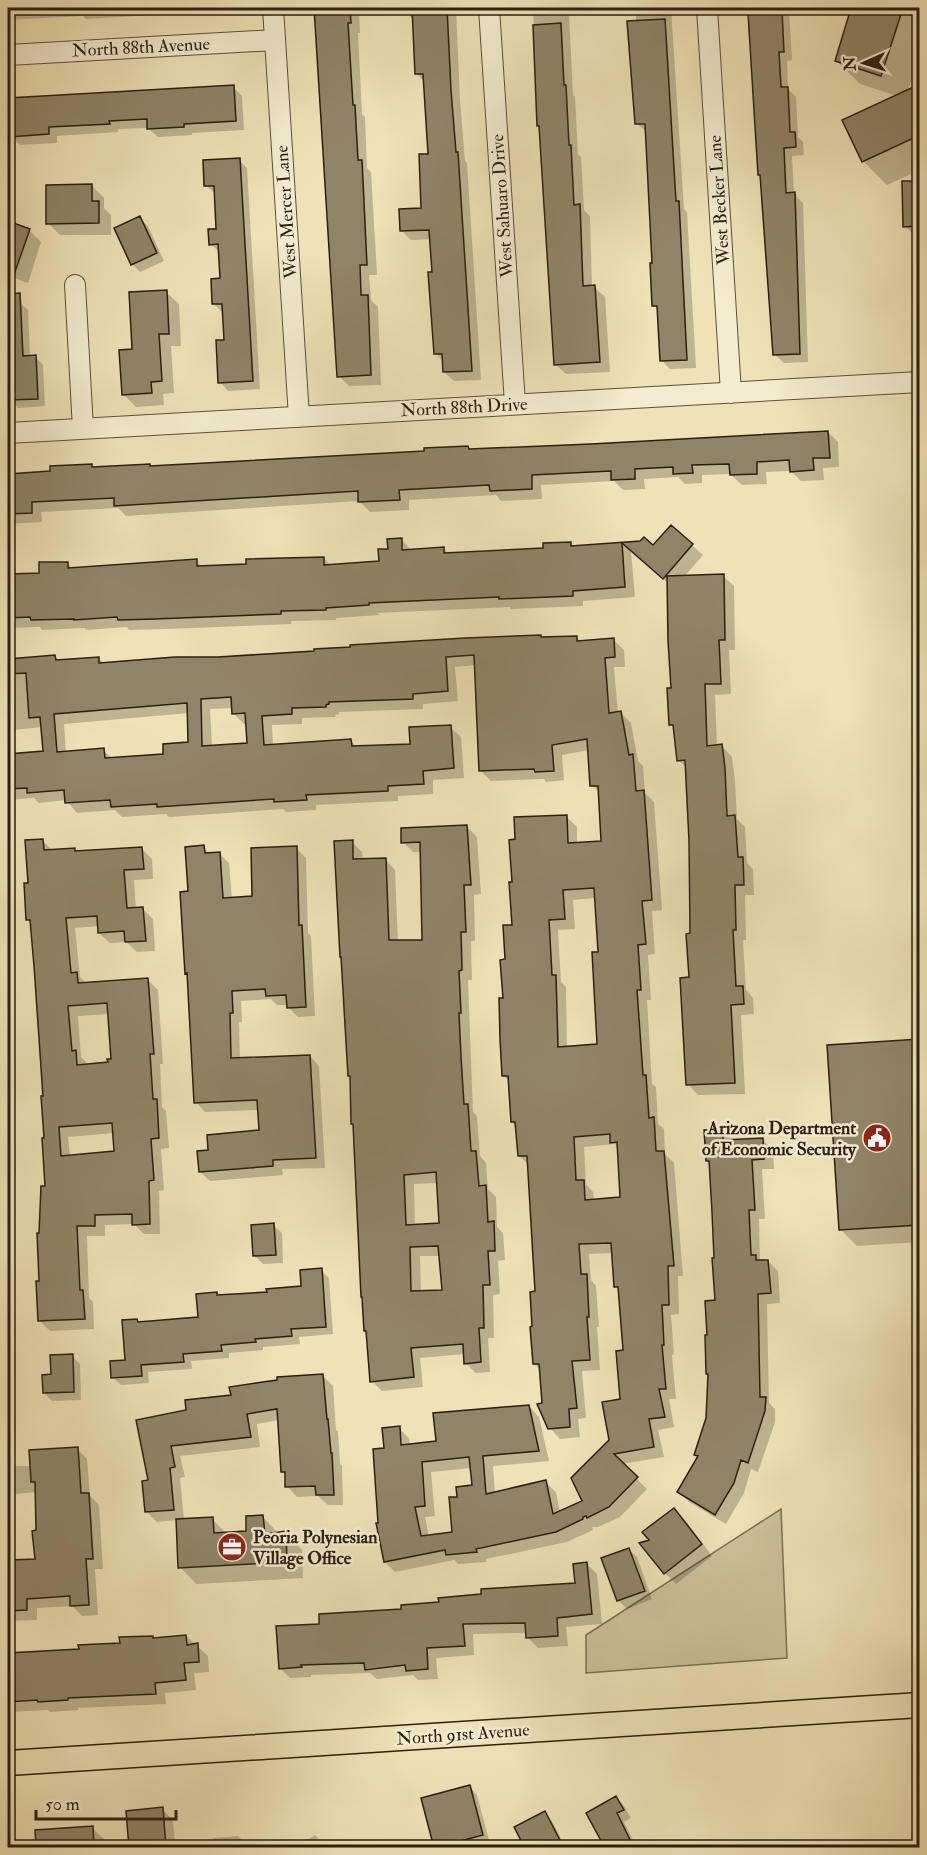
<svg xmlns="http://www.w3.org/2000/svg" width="927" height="1855" viewBox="0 0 927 1855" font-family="'IM FELL Double Pica',serif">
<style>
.green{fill:#cdc19a;stroke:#7c7056;stroke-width:1.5}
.shadow{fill:#0003;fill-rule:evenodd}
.building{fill:#908468;stroke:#2a1f13;stroke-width:1.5;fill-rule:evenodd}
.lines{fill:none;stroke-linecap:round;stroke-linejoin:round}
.minor-casing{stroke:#5b503c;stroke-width:22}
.major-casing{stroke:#2a1f13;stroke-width:27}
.minor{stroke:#f4ecd0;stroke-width:20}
.major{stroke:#eee2b6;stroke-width:24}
.labels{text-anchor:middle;stroke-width:5;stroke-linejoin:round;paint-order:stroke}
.street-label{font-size:18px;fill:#2a1f13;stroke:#f4ecd0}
.poi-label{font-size:18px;font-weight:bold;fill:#2a1f13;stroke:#f4ecd0;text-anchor:end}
</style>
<rect width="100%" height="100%" fill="#eee2b6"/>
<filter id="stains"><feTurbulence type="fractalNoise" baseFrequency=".00333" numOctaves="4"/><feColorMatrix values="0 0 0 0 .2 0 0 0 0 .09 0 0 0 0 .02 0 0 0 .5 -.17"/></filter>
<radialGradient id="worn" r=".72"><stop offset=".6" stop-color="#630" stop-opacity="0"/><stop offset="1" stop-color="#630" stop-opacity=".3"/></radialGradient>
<!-- green -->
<path class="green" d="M781 1509 787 1658 586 1673V1635Z"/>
<!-- shadow -->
<path class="shadow" d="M8 8H236V10L86 19 83 16 8 20Z
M315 8H359L360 33H358L362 114 365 117 367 168 371 172 377 275H369L371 300 378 307 381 385 349 386 339 376Z
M407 8H456L460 100 465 161 467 163 481 380 454 381 444 372V362L436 354 431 239 411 240 402 231 423 209 429 155 425 82 417 74 414 20 408 14Z
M533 8H581V14H569L573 95 575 97 578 154 581 157 584 210 590 216 592 287H594L605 297 610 372 566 374 555 364 541 128 538 126Z
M636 8H671L684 209 687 212 696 368 670 369 661 360 658 310 654 305V265L647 132 636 123Z
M749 8H789L792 60 787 61 788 89 796 97 798 137 803 142 804 155 792 156 794 194 803 203 808 362 784 363 775 355 762 177 759 174Z
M853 8H920V53L917 61 920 60V72L916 65 908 91 920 86V170L887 185 863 161 897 96 860 84 836 60Z
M233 87 242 96 244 130 192 133V135L158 137 148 128 118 129V132L57 136V143L20 145 10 135H8V99Z
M239 160 247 168 260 389 228 391 220 382 226 341 224 312H222L214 304 221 280 220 252 210 244 217 230 216 194 206 186Z
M920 182V241L905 226Z
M92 186 104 198V208L111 215V235H60L48 223Z
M140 218 148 226 164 261 140 272 132 264Z
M8 223 29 230 41 242 28 283 8 276Z
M166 292 179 304 181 346H171L174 393 163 394 164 405 136 407 123 394 134 350Z
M19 302 28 310 30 357 35 356 43 365 45 406 18 408 10 400 8 352V303Z
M828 432 838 442 839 467 823 468 824 480 801 481 791 471 766 472 767 484 742 485 730 474 702 475V483L685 484 678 477 644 479 645 489 623 490 614 481 541 485 542 499 501 501 496 495 409 500V510L370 512 359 501 126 516 118 508 41 512 42 522 8 524V476L51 473 91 466 94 468H151L426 452 468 447 471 451Z
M671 527 703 555 684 577 723 576 734 586 735 650H729L731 694 715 695 717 746H722L732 757 735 780 737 819 745 827 747 863 753 869 754 895H745L746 940H743L746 990 753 998 754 1014 741 1015 745 1094 698 1095 688 1084 691 979V841L687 768 678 760 675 729 670 724 672 690 669 584 631 551 635 597 583 601V606L511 609 510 607 378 613 379 615 336 618V620L291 621V624L167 629 129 630 127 627 86 630 85 628 42 630 40 627 8 628V576L40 575 67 563 73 569 196 561 203 568 324 558 331 566 380 562 389 550 402 540 412 551 443 548 450 555 545 550 571 544 574 547 641 543 654 547Z
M576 637 581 642 614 640 624 650 625 667H614L618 713H621L631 723 638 761 643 766 645 793 654 802 662 910 652 911 655 954 648 955 651 1000H647L652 1084 656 1087 658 1124 664 1129 665 1154 674 1163 683 1276H678L679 1314 671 1315 674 1354 672 1355 676 1399H669L674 1427 658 1430 664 1457 622 1464 647 1489 620 1517 598 1527H592L593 1530 567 1542 486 1559V1562L458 1564 454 1560 395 1572 385 1562 380 1524 385 1449 399 1428 409 1438 410 1445 437 1443 529 1406 539 1417 549 1461 493 1466 495 1494 545 1482 556 1492 560 1512 584 1501 610 1440 621 1400 624 1352 620 1291 616 1286 613 1253 589 1254 591 1280 596 1286 599 1327H597L600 1370 582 1371 586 1418 578 1419 580 1437 560 1439 550 1428 544 1405 541 1370 534 1364 537 1293 529 1165 519 1156 517 1127 512 1122 509 1081 504 1076 507 961 514 926 567 817 577 827V844L603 842 600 793 592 785 589 750 562 755 564 780 546 782 544 779 491 781 481 771 476 665 455 667 458 701 423 704V709L339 712V714L335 715 336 717 302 718V724L272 725 273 746 351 741 357 747 412 746 450 727 461 737 464 778 433 780V794L398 796V801L316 805V810L286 812 283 809 169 817 166 814 122 817 115 810 77 813 66 800 39 803 34 798 8 800V755L44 753 42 727 14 730V732H8V723L12 722V719L8 720V657H13L15 660 55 657 59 661 98 658 105 664ZM233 708 234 714 244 724H247L248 744 212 747 210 709ZM189 713 190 743 165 756 113 759 103 750 66 753 64 724ZM596 898 600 953 599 1045 567 1048 566 987 561 982 558 930 575 929 573 900ZM615 1144 618 1148 622 1199 594 1200 593 1192 586 1184 584 1147ZM472 1468 473 1487 459 1498 454 1534 429 1537 425 1517 435 1516 431 1472Z
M467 827 477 837 481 894 474 895 475 941H471L472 980H468L473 1112 477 1116 480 1156 486 1163 488 1189 496 1197 497 1227 503 1233 505 1260 498 1261 500 1294 493 1295 494 1338H488L490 1372 476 1373 465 1363V1354L420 1358 423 1387 382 1391 372 1381 367 1332 365 1330 351 1077 349 1076 352 842 362 852 363 860 385 859 395 870 398 942 424 941 421 852H413L403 842ZM438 1183 440 1225 415 1226 414 1184ZM420 1256H441L443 1291 421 1292Z
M42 840 53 851 75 850 78 853 141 848 152 859 153 879 134 880 136 909 142 908 153 919 155 951 137 952 126 942 110 943 99 933V926L75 928 80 977 87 984 147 979 158 990 163 1064H160L162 1107 166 1111 169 1148 161 1149 164 1190 159 1191 160 1234H144L134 1224 105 1225V1236H87L89 1298 93 1302 94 1329 50 1331 40 1321 47 1188 32 924 28 920 30 885ZM109 1014 113 1060 109 1064 86 1065V1062L81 1057 78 1016ZM114 1133 115 1153 70 1156 68 1137Z
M203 847 210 854 219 853 229 863 232 899 254 897 296 848 306 858 308 933 311 936 315 1016 298 1017 289 1008 288 1005H277L271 999 241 1001 242 1022H239L240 1059 310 1056 319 1066 325 1168 282 1169 283 1175 210 1181 200 1172 209 1152 261 1132 259 1110 205 1112 196 1102 189 975 187 973 189 893Z
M8 1023 16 1174H9L11 1220H8L10 1259H8Z
M920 1041V1242L857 1246 840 1229Z
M722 1131 733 1141 763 1140 773 1150 774 1169H762L765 1219H759L760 1262 768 1261 778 1271 780 1303 767 1304 769 1403 775 1409V1422L758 1472 751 1469 744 1493 726 1524 689 1502 679 1492 699 1457 696 1454 708 1419V1336L716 1302V1259L710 1164 707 1161Z
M273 1225 282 1233 283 1263 263 1264 255 1256Z
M321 1270 329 1278 333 1334 299 1337 300 1344 263 1347V1350L229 1353V1358L191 1361 192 1369 148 1372 149 1383 121 1385 113 1377 127 1361 137 1320 139 1323 200 1319 216 1294 219 1297 268 1294 302 1288Z
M8 1309 10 1388 8 1389Z
M72 1356 80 1364 81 1400 52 1401 44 1393 52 1376Z
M322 1375 333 1386 336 1430 338 1431 340 1464 342 1465 343 1505H328L318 1496 297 1497 287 1486 286 1476 282 1472 279 1420 257 1424 260 1447 180 1456 185 1477 180 1478 184 1520 212 1519 227 1534 248 1532 262 1516 279 1534 285 1533 302 1550 303 1578 196 1584 180 1567 177 1520 157 1522 146 1511 150 1482 188 1411 232 1397Z
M77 1449 87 1459 90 1496 99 1505 103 1569H95L98 1615 82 1616 72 1606 37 1608V1620L8 1621V1561L36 1560 38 1532 37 1492 14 1494 15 1541H8V1466H31Z
M674 1510 685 1520 712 1556 676 1584 665 1573 651 1541Z
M628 1549 637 1557 652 1599 627 1609 618 1600Z
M587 1564 597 1574 602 1624 566 1627 568 1646 538 1648 528 1638 527 1633 473 1634 474 1655 436 1658 438 1679 418 1680 413 1675 377 1679 370 1673 311 1675V1677L290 1678 280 1668 321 1625 440 1603 577 1585Z
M186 1636 208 1656 209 1672 194 1673 196 1690 165 1693 166 1704 78 1708V1710L50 1712 48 1710 8 1712V1655L80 1651 154 1639Z
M469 1786 477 1795 490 1844 475 1848H435Z
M616 1798 624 1806 631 1818 624 1822 637 1848H598L605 1844Z
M162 1809 173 1820 175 1845 178 1848H124V1844H130Z
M544 1813 552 1821 566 1848H526Z
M92 1828 105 1840V1848H38Z
M315 1835 326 1848H295Z
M238 1836 244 1842H252L257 1848H214L213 1838Z"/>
<!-- building -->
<path class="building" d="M314 8H350L351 23H348L353 105H355L358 160H362L367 265H360L361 295H368L371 375 337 377Z
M412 8H447L451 90 456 152H458L472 371 443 372 442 354H434L428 272H432L429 230 400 231 399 209 421 208 419 154H428L423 74H415Z
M851 8H903L881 76 835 61Z
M782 11 784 52H779L781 87H788L790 132H795L796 147 784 148 786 193 795 192 800 354 773 355 760 175H758L748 13Z
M665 19 676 201H679L687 360 660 361 657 306H652L650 263H652L645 124H635L627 21Z
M561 23 564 85H566L569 145H571L574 205 580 204 583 286 595 285 600 362 554 365 539 126H537L533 25Z
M920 84V135L862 162 842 120Z
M234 85 236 121 184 124V127L147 129V119L109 121 110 124 49 127V134L9 137 8 98Z
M240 158 253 381 218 383 216 340H224L222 304H212L211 279 220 278 218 244 209 245 208 229H216L214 186H204L203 160Z
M902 181H920V226L903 227Z
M92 184V201H99V223L46 224V185Z
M140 216 157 253 131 265 114 228Z
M8 221 30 229 10 286H8Z
M167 290 169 334H159L162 381 151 382 152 393 122 395 119 350 132 349 129 292Z
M20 293 23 356 36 355 38 399 9 400 8 294Z
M828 431 830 458H813L814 470 790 472 789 460 757 462V474L730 475 729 464 692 465 693 473 673 474V467L635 469V479L611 480V471L532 475V489L490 491 489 485 399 490 400 500 358 502V491L114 506V498L32 502V513L8 514V474L50 471V466L92 464V467L150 464V466L424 451V448L468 446 469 449 591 444Z
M671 525 693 544 663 579 622 543 625 587 573 591V596L499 599V597L369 603V605L326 608V610L281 611V614L155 619 118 620 117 617 74 620V619L31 620 30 617 8 618V574L39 573V562H68V568L197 559V566L246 564V559L324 557V565L379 561 378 549H388L387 539 402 538V550L444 547V553L543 548V543L571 542V546L640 541 644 537 653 545Z
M724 574 725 640H719L721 684H705L707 746 722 744 725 768 727 816 735 815 738 857H743L744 885H735L736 930H733L736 986H743L744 1004 731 1005 735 1083 686 1085 680 978 689 977 686 934 690 933 689 841 685 760 677 761 673 725H669L667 688H671L668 641 667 576Z
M541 635V637L577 636V641L614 638 615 657 605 658 609 713 621 711 629 755 633 754 636 791 644 790 652 900 642 901 646 944 638 945 641 990H637L643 1075H646L649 1118 654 1117 656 1151H664L674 1266H668L669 1305H662L664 1345H662L666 1389H659L665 1417 649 1419 654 1447 614 1454 638 1477 609 1507 587 1518 586 1516 583 1517V1519L556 1532 476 1549 477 1552 446 1555 445 1550 384 1562 376 1523H378L373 1449 384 1448 382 1428 400 1426 401 1445 436 1441 433 1413 529 1405 539 1451 483 1456 486 1494 546 1480 553 1514 582 1501 571 1478 609 1440 602 1402 620 1399 616 1351 623 1350 618 1287H614L611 1243 579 1244 581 1274H587L589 1317H587L590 1360 572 1361 577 1408 569 1409 570 1427 548 1429 537 1404 542 1403 539 1364H533L530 1327 532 1326 530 1292 535 1291 527 1156H518L515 1122H511L508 1076H502L500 1039 499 998H503L500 960 505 959 503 925H512L509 882H512L509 840 515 839 514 817 567 815 568 843 601 841 598 786H590L587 739 552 745 554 771 535 772 534 769 479 771 474 655 446 657 448 691 413 694V699L329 702V704L326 705V707L292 708V714L262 716 264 745 351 739 352 746 410 744 409 727 451 725 454 768 423 771 424 784 388 786V791L306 795 307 800 274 802V799L157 807V804L111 807 110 800 65 803 64 790 27 793V788L8 789V754L43 751 40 717 29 718 26 673 8 674V659L55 655 56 660 99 657V663L175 657H218L314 651V649L350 647V645L465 638ZM231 697 232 714 245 713 247 743 202 746 201 699ZM187 703 188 742 163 744V754L105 758 104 748 57 752 54 714ZM594 888 598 952H592L597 1044 558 1047 556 975H552L549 920 565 919 563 890ZM610 1134V1143L617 1142 620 1197 585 1200 584 1180H576L574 1137ZM469 1457 472 1485 456 1487 457 1497H449L452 1532 421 1536 415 1507 425 1506 422 1462Z
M467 825 471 885H464L466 932H461L462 970 459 971 461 1013H459L461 1057 464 1104H468L471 1151H476L479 1186 486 1185 488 1222 494 1221 495 1251H488L490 1285H483L484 1328H479L481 1362 464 1364 463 1344 411 1348 414 1377 370 1382 366 1331H364L362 1297H361L353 1124H351L350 1076H348L341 957H340L334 841 353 840V859L386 858 389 940H422L420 842 401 843V828ZM436 1172 439 1223 406 1225 404 1175ZM438 1246 442 1290 411 1291 410 1247Z
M43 839 44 850 75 848V851L142 847 144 869 124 870 127 908 143 907 146 941 125 942 124 931 98 933 97 916 66 918 71 973 77 972 78 983 148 978 154 1054H150L153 1099H157L159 1138 151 1139 154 1180 149 1181 150 1224 132 1225V1214L95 1215V1226H77L80 1290H83L85 1319 38 1321 36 1281H39L37 1233H39L41 1186H45L42 1138H44L41 1096H43L34 966 30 920H26L24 883H28L25 840ZM107 1003 111 1059H107L108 1062 77 1065 76 1050 72 1051 68 1006ZM112 1123 114 1151 61 1156 59 1127Z
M204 845 205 853 220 852 223 898 252 896 251 848 297 846 299 925H302L306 1007 287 1008 286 995 266 996 265 989 232 991 233 1013H230L231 1058 310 1055 316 1158 273 1160V1166L199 1172 197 1151 208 1150 207 1135 259 1130 257 1100 194 1103 187 973 185 974 180 892 188 891 185 847Z
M920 1039V1225L839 1230 827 1045Z
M723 1129V1140L763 1138 764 1159 752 1160 755 1210H749L751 1255H756V1260H768L771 1293 758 1294 760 1397H766L765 1411 748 1463 741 1460 734 1483 715 1515 677 1492 698 1456 694 1455 706 1418 708 1374H706L705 1335H707L705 1301 715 1300 712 1258H714L712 1212 709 1161H706L704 1130Z
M274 1223 276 1255 253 1256 251 1225Z
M322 1268 326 1327 291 1329 292 1336 255 1339 256 1342 221 1345 222 1351 183 1354 184 1362 141 1365 142 1376 111 1378 110 1361 125 1360 122 1320 137 1319 138 1322 198 1317 196 1294 217 1292V1295L267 1292 266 1289 301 1286 300 1270Z
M73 1354 74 1392 43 1393 42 1375 51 1374 50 1355Z
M323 1374 327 1419H328L331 1453H332L334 1495H316L315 1486 285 1487V1472H281L277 1409 247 1414 251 1437 171 1446 175 1467 170 1468 174 1510 145 1512 142 1481 148 1480 136 1420 186 1410 185 1400 231 1395 229 1387 277 1380V1377Z
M78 1447 81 1493H89L93 1559H86L89 1605 70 1606V1596L27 1599V1610L8 1611V1560L35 1559 32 1531 36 1530 35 1482H31L29 1450Z
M674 1508 702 1544 664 1574 639 1543 649 1540 642 1532Z
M263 1515 265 1534 286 1531 287 1562 178 1568 176 1519 213 1517 214 1533 246 1531V1516Z
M629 1548 645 1591 617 1601 601 1558Z
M587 1562 592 1614 557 1618 558 1636 526 1638 525 1623 463 1624 465 1646 427 1648 428 1669 406 1671 405 1665 365 1670 364 1663 301 1665 302 1667 279 1669 276 1626 319 1624V1614L401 1609V1605L439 1602 438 1598 481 1594V1589L575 1583 573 1564Z
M186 1635 187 1645 198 1643 199 1662 184 1663 186 1680 155 1683 156 1694 68 1698V1700L38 1702 37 1700 8 1702V1653L79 1649 78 1645 120 1643 119 1637 153 1636V1638Z
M470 1785 483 1835 434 1848 421 1798Z
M616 1796 624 1810 617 1813 634 1848H605L586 1813Z
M163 1807 166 1848H129L126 1811Z
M545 1811 564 1848H525L514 1827Z
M93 1826 94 1848H36L35 1830Z"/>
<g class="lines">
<!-- minor casing -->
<g class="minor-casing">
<path id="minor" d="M273 8 299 417
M489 8 515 404
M707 8 731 393
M8 55 275 40
M75 285 83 429
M8 433 920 382"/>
</g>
<!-- major casing -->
<g class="major-casing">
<path id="major" d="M8 1763 920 1705"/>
</g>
<!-- minor -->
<use href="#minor" class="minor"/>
<!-- major -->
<use href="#major" class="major"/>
</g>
<!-- icons -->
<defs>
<g id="civic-disc" transform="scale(1.5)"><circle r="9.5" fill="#8f2418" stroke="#f4ecd0"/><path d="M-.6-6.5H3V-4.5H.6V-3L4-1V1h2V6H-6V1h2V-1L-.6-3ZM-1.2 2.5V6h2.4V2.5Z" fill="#fff"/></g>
<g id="office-disc" transform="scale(1.5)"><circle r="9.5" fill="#8f2418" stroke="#f4ecd0"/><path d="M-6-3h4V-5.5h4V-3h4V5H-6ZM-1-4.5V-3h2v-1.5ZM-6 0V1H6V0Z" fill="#fff"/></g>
</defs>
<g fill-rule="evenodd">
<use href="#civic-disc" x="877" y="1138"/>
<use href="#office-disc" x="232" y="1547"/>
</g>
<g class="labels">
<!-- street labels -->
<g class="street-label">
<text transform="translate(141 47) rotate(-3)" y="6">North 88th Avenue</text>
<text transform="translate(719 200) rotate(-94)" y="6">West Becker Lane</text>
<text transform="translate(502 206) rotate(-94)" y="6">West Sahuaro Drive</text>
<text transform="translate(286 212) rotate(-94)" y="6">West Mercer Lane</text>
<text transform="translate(464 407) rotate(-3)" y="6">North 88th Drive</text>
<text transform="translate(463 1734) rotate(-4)" y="6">North 91st Avenue</text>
</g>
<!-- poi labels -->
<g class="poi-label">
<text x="856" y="1134">Arizona Department<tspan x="856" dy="21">of Economic Security</tspan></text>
<text x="253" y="1543" text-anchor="start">Peoria Polynesian<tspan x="253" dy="21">Village Office</tspan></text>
</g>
</g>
<!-- margin -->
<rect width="927" height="1855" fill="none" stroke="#eee2b6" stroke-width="30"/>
<rect x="9" y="9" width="909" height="1837" fill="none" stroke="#2a1f13" stroke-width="3"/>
<rect x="15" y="15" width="897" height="1825" fill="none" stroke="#2a1f13" stroke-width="1.5"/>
<!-- north arrow -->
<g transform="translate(864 63) rotate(267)" stroke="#f4ecd0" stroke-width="4.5" paint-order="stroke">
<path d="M0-4.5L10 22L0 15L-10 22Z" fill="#2a1f13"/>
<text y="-9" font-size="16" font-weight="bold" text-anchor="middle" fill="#2a1f13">N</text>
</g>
<!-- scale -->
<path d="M36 1810v9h140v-9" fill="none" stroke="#2a1f13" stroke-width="3"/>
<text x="45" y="1810" font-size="18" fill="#2a1f13" stroke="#f4ecd0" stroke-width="4.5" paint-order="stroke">50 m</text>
<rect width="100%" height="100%" filter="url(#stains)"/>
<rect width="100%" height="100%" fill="url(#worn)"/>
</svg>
